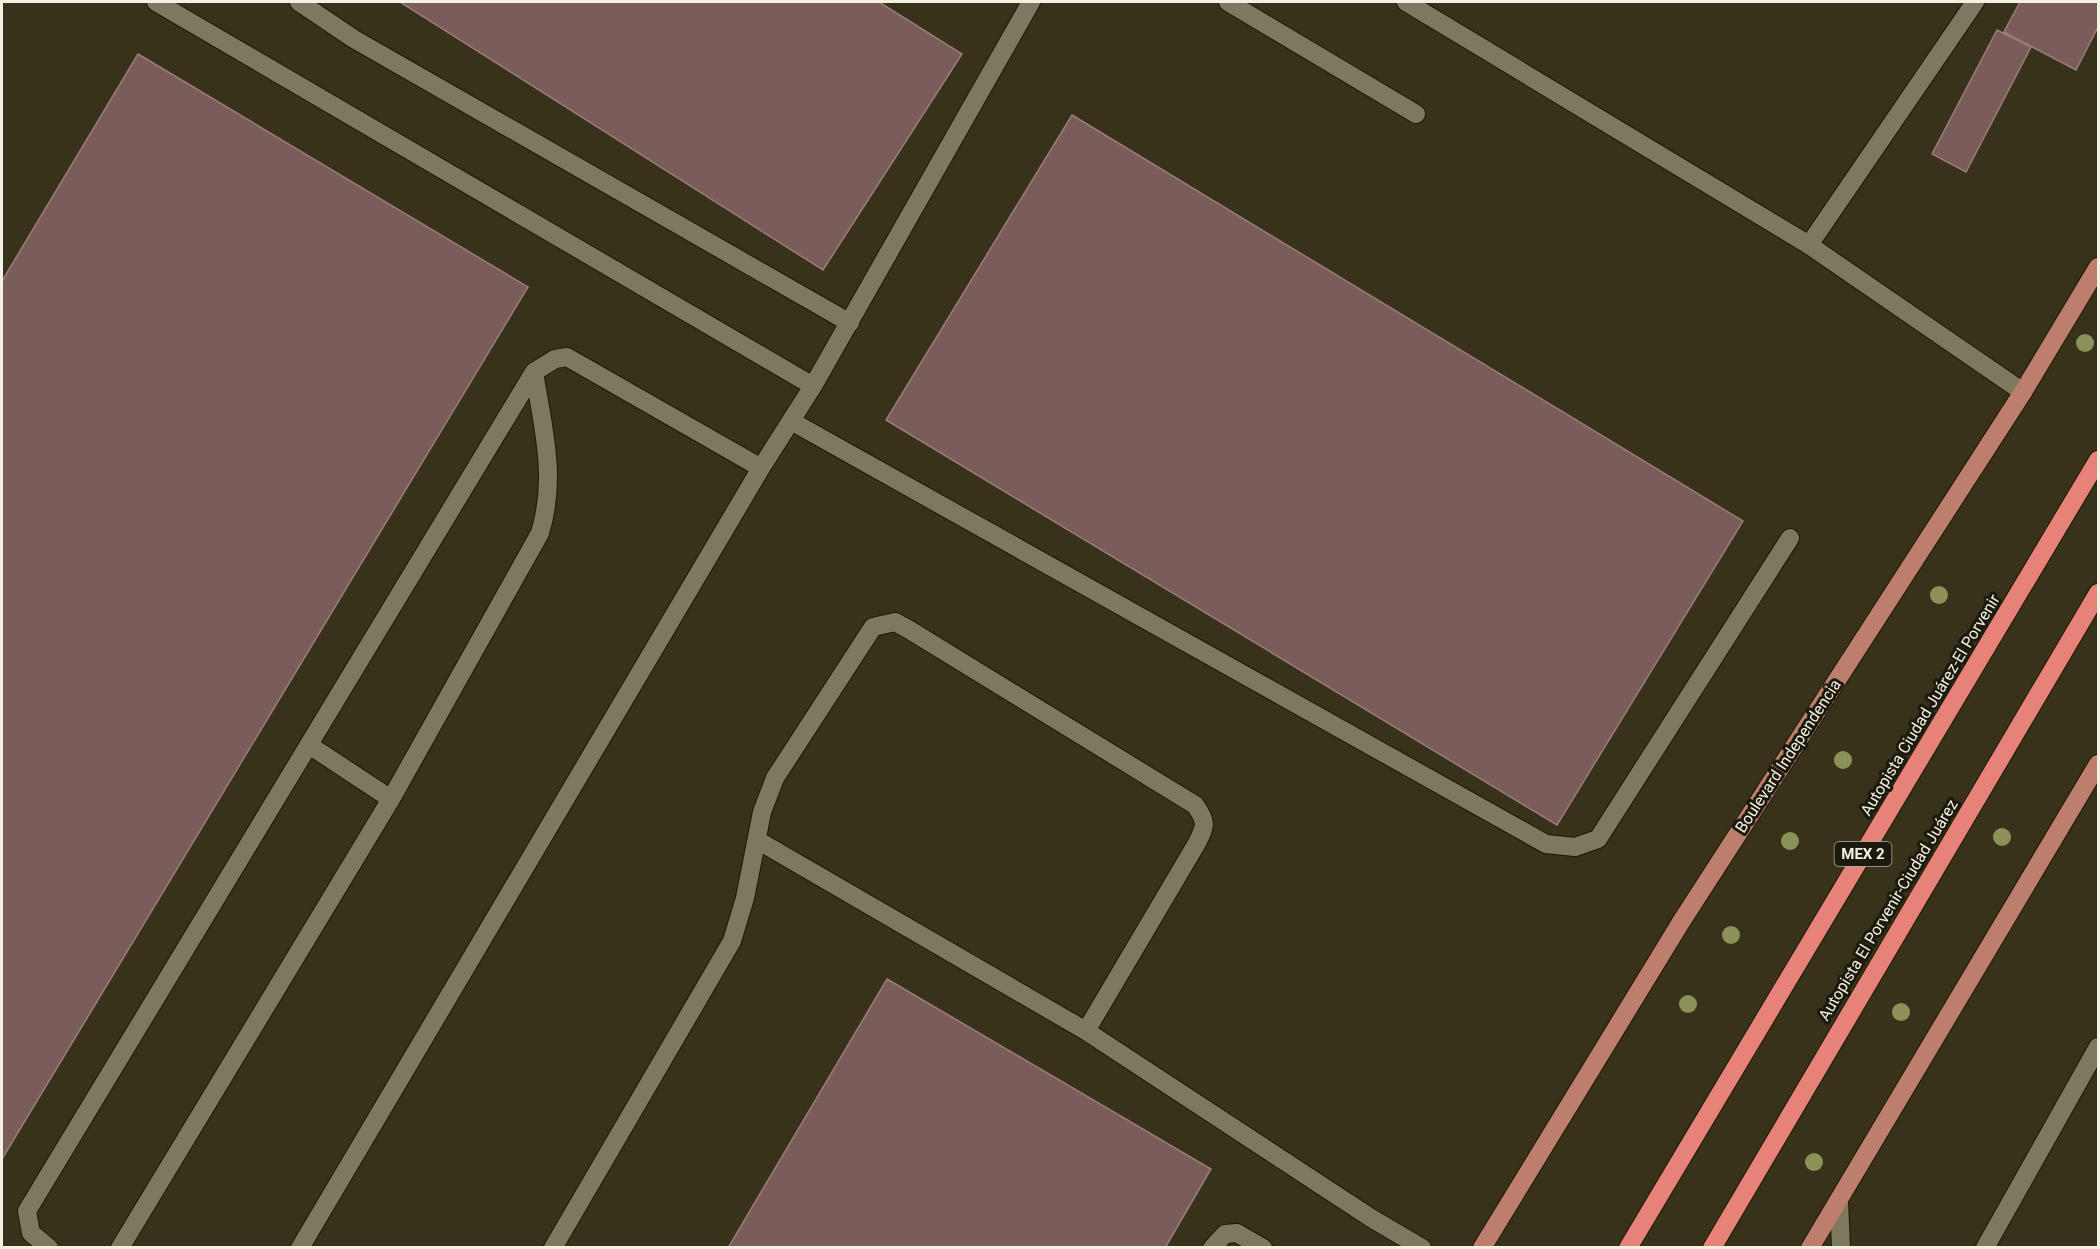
<svg xmlns="http://www.w3.org/2000/svg" width="2100" height="1249" font-family="Roboto,sans-serif">
	<rect width="100%" height="100%" fill="#373219"/>
	<path fill="#7a5c5b" stroke="#9c7c7b" stroke-width="1.5" d="M400,2H879L962,54L823,270Z
		M2020,2H2098V27L2076,70L2004,32Z
		M1997,30L2031,47L1966,172L1932,154Z
		M138,54L528,287L2,1159V281Z
		M1072,115L1743,521L1557,825L886,420Z
		M887,979L1211,1169L1165,1248H728Z"/>
	<g fill="none" stroke-linecap="round" stroke-linejoin="round">
		<g stroke="#1e1903" stroke-width="20">
			<path id="minor" d="M156,2L813,386
				M299,2L354,39L850,323
				M1228,2L1416,114
				M1406,2L1809,245L2023,392
				M1809,245L1975,2
				M791,421L1546,844L1575,847L1598,839L1790,538
				M309,745L391,799
				M757,840L1086,1031L1371,1218L1422,1248
				M1839,1200L1841,1248
				M49,1248L31,1233L27,1211L534,372L555,359L567,357L761,468
				M120,1248L391,799L540,533C557,477 543,428 534,372
				M300,1248L761,468L813,386L1031,2
				M553,1248L732,941L745,898L762,812L775,778L873,627L895,622L908,629L1195,805C1207,822 1206,825 1197,843L1086,1031
				M1212,1248L1225,1234L1237,1233L1263,1248
				M1985,1248L2098,1047"/>
		</g>
		<g stroke="#1e1903" stroke-width="20">
			<path id="major" d="M1482,1248L1681,922L2023,392L2098,267
				M1810,1248L2098,764"/>
		</g>
		<g stroke="#1e1903" stroke-width="20">
			<path id="highway" d="M1628,1248L2098,460
				M1712,1248L2098,593"/>
		</g>
		<use href="#minor" stroke="#7e795e" stroke-width="18"/>
		<use href="#major" stroke="#bd7e6e" stroke-width="18"/>
		<use href="#highway" stroke="#e78278" stroke-width="18"/>
	</g>
	<g fill="#8b9158">
		<circle cx="2085" cy="343" r="9"/>
		<circle cx="1939" cy="595" r="9"/>
		<circle cx="1843" cy="760" r="9"/>
		<circle cx="2002" cy="837" r="9"/>
		<circle cx="1790" cy="841" r="9"/>
		<circle cx="1731" cy="935" r="9"/>
		<circle cx="1688" cy="1004" r="9"/>
		<circle cx="1901" cy="1012" r="9"/>
		<circle cx="1814" cy="1162" r="9"/>
	</g>
	<g text-anchor="middle" dominant-baseline="central" stroke-width="6" stroke-linejoin="round" paint-order="stroke">
		<rect fill="#1c1a0f" stroke="#b3b0a3" stroke-width="1.5" x="1834.5" y="842" width="57" height="24" rx="4.5"/>
		<g font-size="15" font-weight="bold" fill="#f4f1e2">
			<text x="1863" y="854">MEX 2</text>
		</g>
		<g font-size="16" fill="#f4f1e2" stroke="#1c1a0f">
			<text transform="translate(1930 705) rotate(-59)">Autopista Ciudad Juárez-El Porvenir</text>
			<text transform="translate(1788 756) rotate(-57)">Boulevard Independencia</text>
			<text transform="translate(1888 910) rotate(-59)">Autopista El Porvenir-Ciudad Juárez</text>
		</g>
	</g>
	<rect width="2100" height="1249" fill="none" stroke="#f4f1e2" stroke-width="6"/>
</svg>
